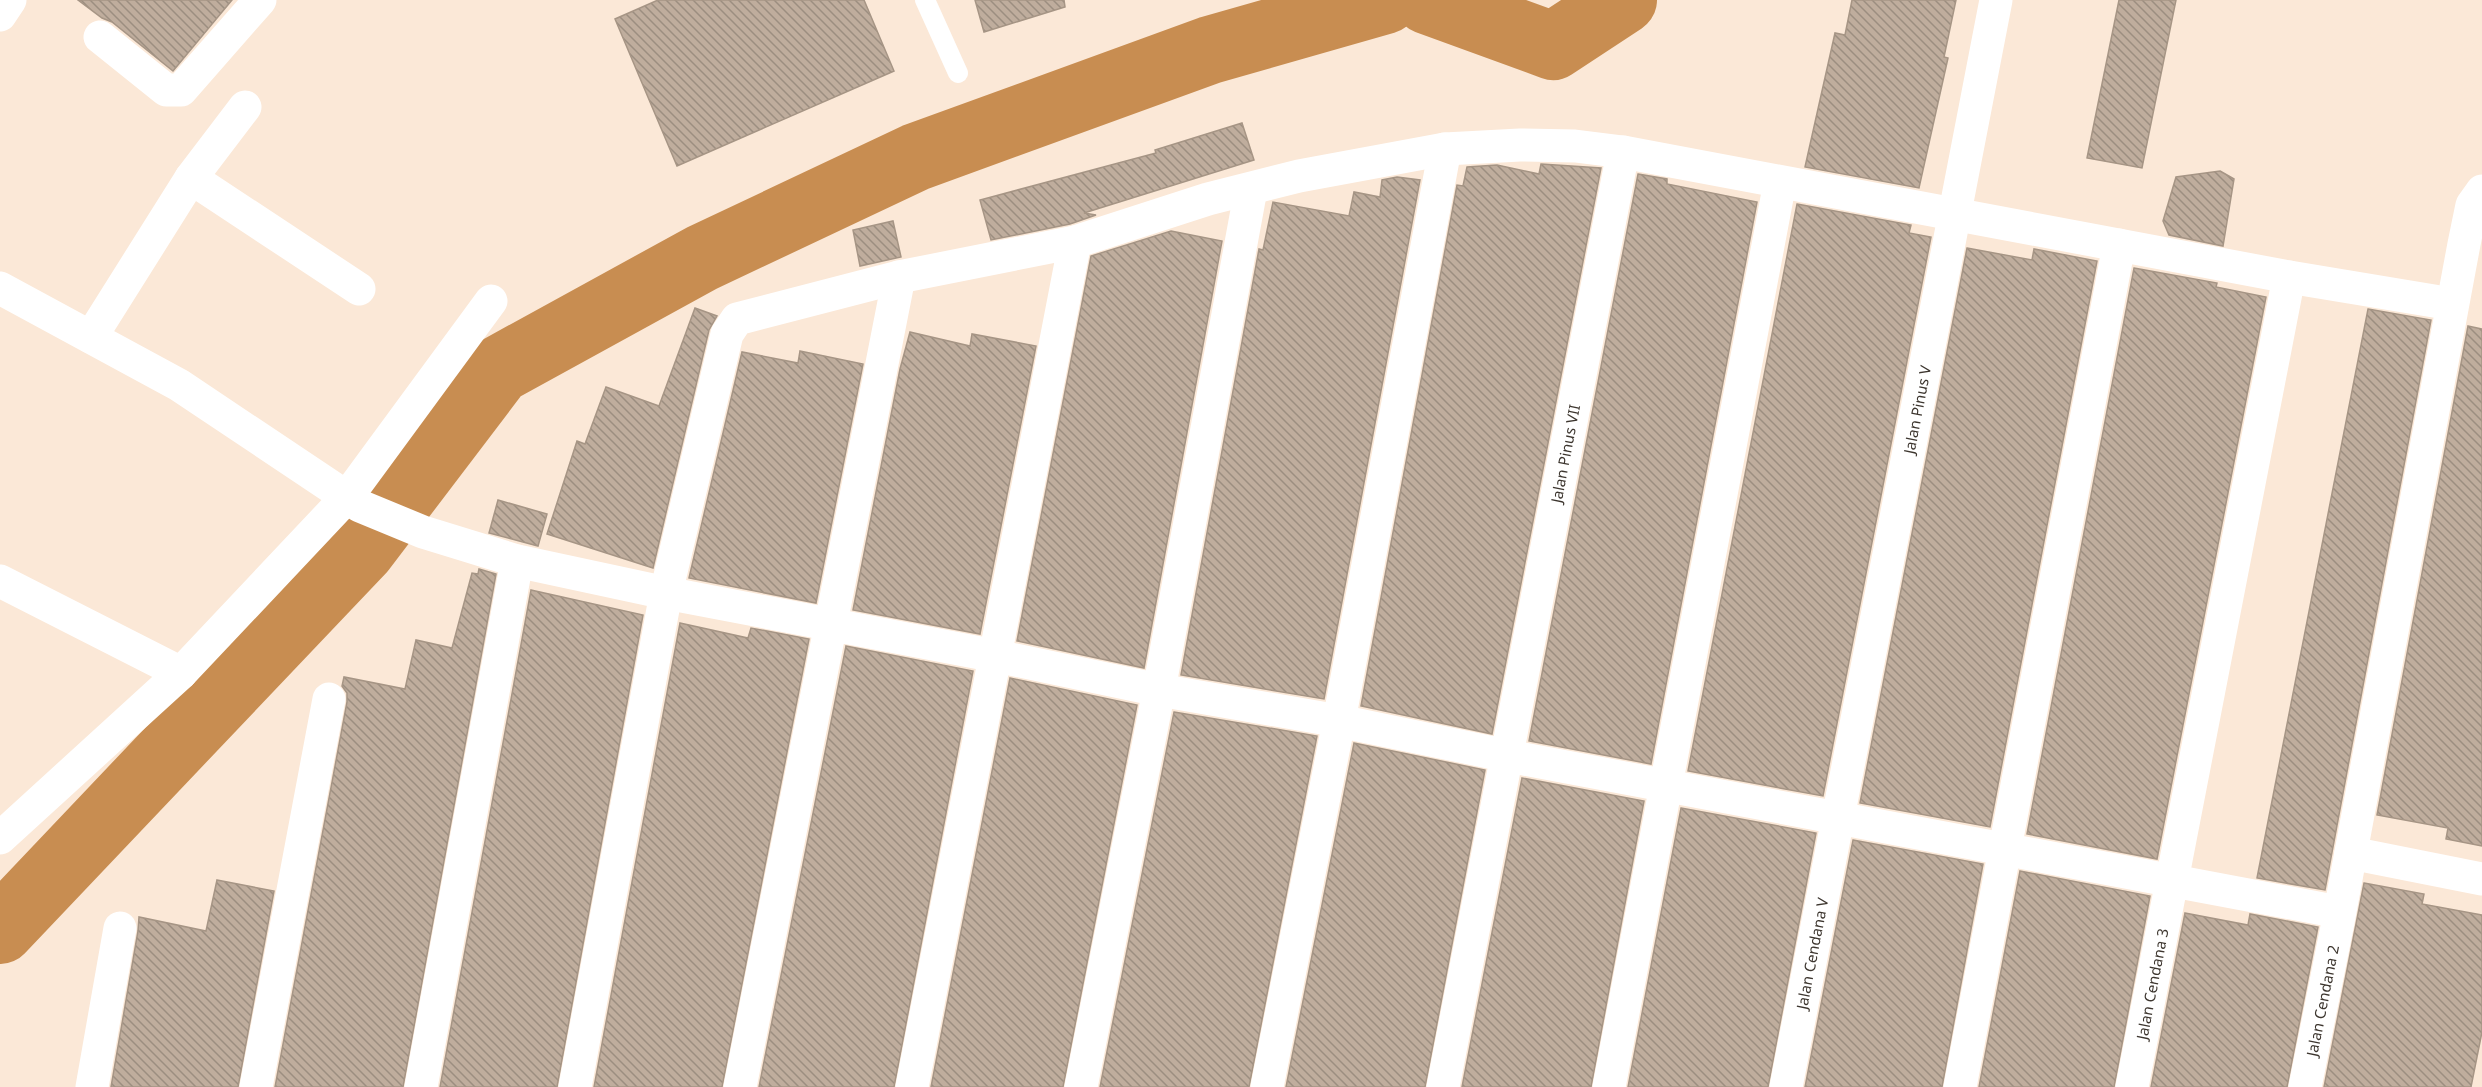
<svg xmlns="http://www.w3.org/2000/svg" width="2482" height="1087" font-family="'Noto Sans',sans-serif">
	<defs>
		<pattern id="building-back-hatch" width="6" height="6" patternUnits="userSpaceOnUse" patternTransform="scale(1.5)"><rect width="6" height="6" fill="#bfad9d"/><path d="M-1 5l2 2M0 0l6 6M5-1l2 2" fill="none" stroke="#9c8e80"/></pattern>
	</defs>
	<rect width="100%" height="100%" fill="#fbe8d7"/>
	<g fill="none" stroke-linecap="round" stroke-linejoin="round">
		<path stroke="#c88d51" stroke-width="68" d="M1427,0L1553,46L1623,0
			M0,930L362,549L498,370L702,258L916,157L1210,50L1385,0"/>
	</g>
	<path fill="url(#building-back-hatch)" stroke="#a69585" stroke-width="1.5" d="M78,0H232L173,71L112,22L102,18Z
		M658,0H864L894,71L677,166L615,19Z
		M975,0H1064L1065,7L984,32Z
		M1852,0H1956L1944,57L1948,58L1919,188L1805,167L1835,33L1845,35Z
		M2119,0H2176L2142,168L2087,158Z
		M1242,123L1254,160L1084,213L1096,215L1070,224L991,240L980,200L1156,153L1155,150Z
		M1541,164L1601,168L1492,734L1361,706L1457,185L1463,186L1467,167L1497,165L1539,174Z
		M2220,171L2234,179L2223,246L2169,235L2163,221L2176,177Z
		M1638,174L1667,179V184L1757,202L1651,764L1529,741Z
		M1397,177L1420,180L1324,699L1181,675L1259,249L1263,250L1273,202L1349,216L1354,192L1380,197L1382,180Z
		M1797,204L1911,225L1909,233L1931,237L1823,796L1688,771Z
		M893,221L901,257L860,266L853,230Z
		M1171,231L1222,241L1144,668L1017,641L1091,256Z
		M1967,248L2032,260L2034,249L2097,261L1990,827L1860,803Z
		M2134,268L2217,283L2216,287L2266,297L2157,859L2027,834Z
		M695,308L717,316L709,330L653,568L547,534L577,441L585,444L606,387L659,406Z
		M2368,309L2431,320L2325,890L2257,878Z
		M2468,326L2482,329V846L2446,839L2448,828L2377,815Z
		M910,332L970,346L972,334L1036,346L980,634L853,610L900,369Z
		M800,351L863,364L816,603L689,578L742,352L798,363Z
		M498,500L547,514L538,546L489,533Z
		M479,569L496,574L403,1087H275L347,702V693L342,686L344,677L405,689L416,640L452,648L472,573L478,574Z
		M531,590L643,615L557,1087H440Z
		M680,623L748,638L751,628L809,639L722,1087H594Z
		M846,646L973,671L894,1087H759Z
		M1010,678L1137,705L1063,1087H931Z
		M1174,712L1317,736L1249,1087H1100Z
		M1354,743L1485,770L1425,1087H1286Z
		M1522,778L1644,801L1591,1087H1462Z
		M1681,808L1816,833L1768,1087H1628Z
		M1853,840L1983,864L1942,1087H1805Z
		M2020,871L2150,896L2114,1087H1979Z
		M217,880L274,891L238,1087H111L138,931L139,917L206,931Z
		M2364,883L2424,894L2422,904L2482,915V1032L2471,1087H2324Z
		M2185,913L2248,925L2250,914L2318,927L2287,1087H2151Z"/>
	<g fill="none" stroke-linecap="round" stroke-linejoin="round">
		<path stroke="#fff" stroke-width="20" d="M925,0L958,73"/>
		<g stroke="#fff" stroke-width="33">
			<path d="M0,15L10,0"/>
			<path d="M100,37L166,90H181L260,0"/>
			<path d="M191,178L359,289"/>
			<path d="M0,288L179,385L360,506L423,532L517,561L666,593L996,656L1159,690L1339,721L1508,756L2339,912"/>
			<path d="M91,337L191,178L245,107"/>
			<path d="M0,581L181,673"/>
			<path d="M0,838L181,673L347,497L491,301"/>
			<path d="M2351,853L2482,879"/>
			<path d="M92,1087L120,928"/>
			<path d="M256,1087L329,699"/>
			<path d="M421,1087L517,561"/>
			<path d="M575,1087L666,593L727,334L737,319L899,277L1075,242L1208,199L1299,176L1445,149L1520,145L1575,146L1623,152L2289,277L2452,304"/>
			<path d="M740,1087L899,277"/>
			<path d="M912,1087L1075,242"/>
			<path d="M1081,1087L1159,690L1251,189"/>
			<path d="M1267,1087L1339,721L1445,149"/>
			<path id="s1" d="M1443,1087L1623,152"/>
			<path d="M1609,1087L1780,182"/>
			<path id="s2" d="M1786,1087L1996,0"/>
			<path d="M1960,1087L2119,245"/>
			<path id="s3" d="M2132,1087L2289,277"/>
			<path id="s4" d="M2305,1087L2338,922L2464,244L2472,205L2482,191"/>
		</g>
	</g>
	<g text-anchor="middle" dominant-baseline="central" stroke-width="5" stroke-linejoin="round" paint-order="stroke">
		<g font-size="15" fill="#3d362f" stroke="#fff">
			<text stroke="none"><textPath href="#s2" startOffset="690">Jalan Pinus V</textPath></text>
			<text stroke="none"><textPath href="#s1" startOffset="645">Jalan Pinus VII</textPath></text>
			<text stroke="none"><textPath href="#s2" startOffset="136">Jalan Cendana V</textPath></text>
			<text stroke="none"><textPath href="#s3" startOffset="105">Jalan Cendana 3</textPath></text>
			<text stroke="none"><textPath href="#s4" startOffset="88">Jalan Cendana 2</textPath></text>
		</g>
	</g>
</svg>
